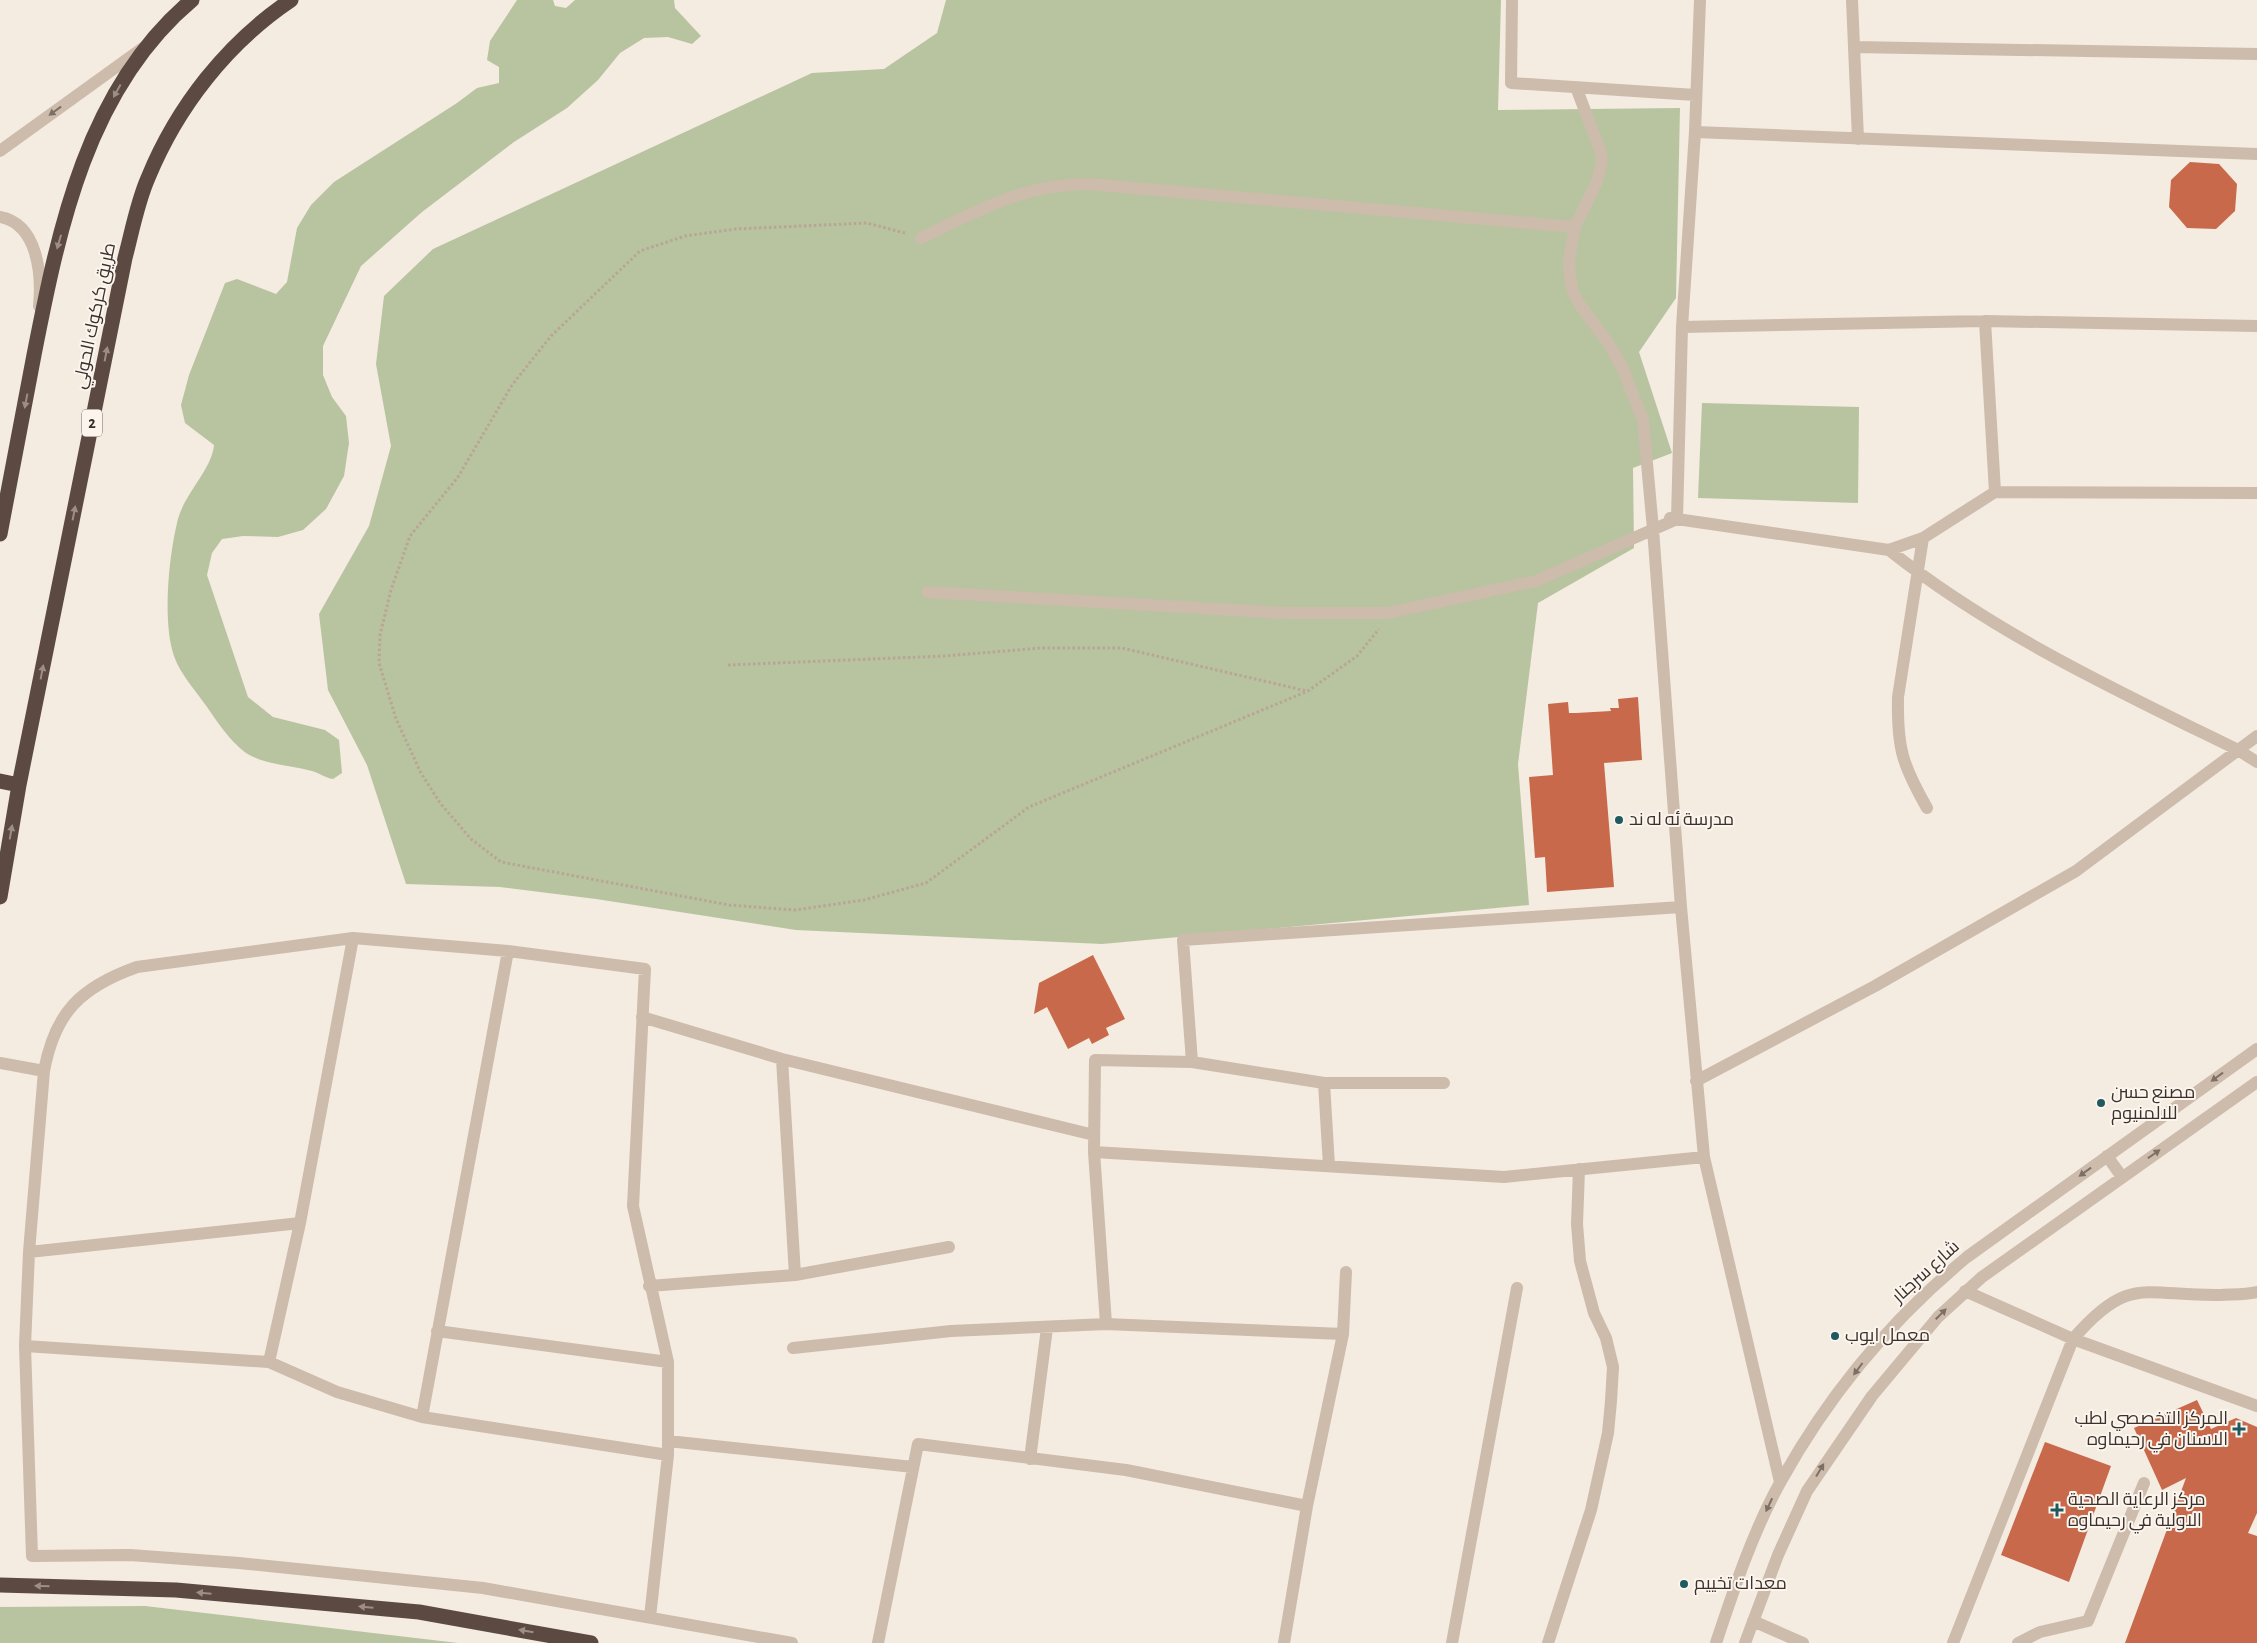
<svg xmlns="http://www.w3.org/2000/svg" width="2257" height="1643" font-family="'Alegreya Sans',Cairo,sans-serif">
	<rect width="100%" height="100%" fill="#f4ebe1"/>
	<path fill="#b8c4a0" d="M517,0H553L555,6L566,8L575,0H674L675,8L701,36L692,44L668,37L644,38L620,53L598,80L567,108L514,142L422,212L361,266L323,346V375L332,397L346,416L349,443L344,476L326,509L303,530L278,537L243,536L222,539L212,553L207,575L248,697L273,717L325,730L339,740L342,773L333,779C325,778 320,773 312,771C291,765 265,765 246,753C230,741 218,723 207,707C196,691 180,674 174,656C162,622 169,554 178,519C185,493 212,469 214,445L185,423L181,405L189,375L225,283L237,279L276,294L287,282L297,228L311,205L334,182L457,103L477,88L499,83V67L487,60L490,41Z
		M946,0H1501L1498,110L1680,108L1676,298L1639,352L1672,453L1633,468L1634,548L1538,603L1518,764L1529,905L1102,944L796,930L596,899L500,887L406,884L367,765L328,690L319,614L369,526L391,446L376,364L384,296L433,249L812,73L884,69L937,33Z
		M1702,403L1859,407L1858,503L1698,498Z
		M145,1606L458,1643H0V1607Z"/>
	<path fill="#c8694b" d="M2190,162L2219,164L2237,184L2235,211L2216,229L2187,228L2169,207L2171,180Z
		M1638,697L1642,760L1604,763L1614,887L1547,892L1545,857L1535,858L1529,777L1553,775L1548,704L1568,702L1569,713H1576L1611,711L1610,708H1619L1618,699Z
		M1093,955L1125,1019L1106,1028L1109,1035L1092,1044L1089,1038L1068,1049L1047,1007L1034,1014L1039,983Z
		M2197,1400L2211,1429L2236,1418L2257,1427V1513L2248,1533L2257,1536V1643H2125L2186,1478L2162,1490L2134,1428Z
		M2045,1442L2111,1466L2069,1582L2001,1555Z"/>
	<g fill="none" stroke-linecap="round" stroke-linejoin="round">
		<path stroke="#b9a596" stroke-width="3" stroke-dasharray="2.5 2.5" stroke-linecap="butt" d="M905,233L867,223L736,229L685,236L640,251L551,336L512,385L458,477L410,536L391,590L380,635L379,663L396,719L421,773L440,803L471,839L501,862L729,905L795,910L864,900L926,883L1029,807L1308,691L1357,656L1379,629
			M728,665L944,656L1041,648H1122L1307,691"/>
		<path stroke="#cdbbac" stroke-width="12" d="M1512,0L1511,83L1695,95
			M1852,0L1858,139
			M1854,47L2257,54
			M1576,87L1601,153L1602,162L1597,181L1575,227L1569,260L1570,277L1573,292L1580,305L1609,344L1622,367L1643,420L1653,529L1681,907L1704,1157L1780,1482
			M1695,132L2257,154
			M0,151L144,47
			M0,217C38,224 42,275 39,306
			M921,238C977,211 1024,184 1088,184L1575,227
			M1985,321L1995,492
			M1682,327L1985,321L2257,326
			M1670,518L1889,550L1923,538L1995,492L2257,493
			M1923,538L1898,697C1897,748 1902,764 1927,808
			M1889,550C1995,634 2118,691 2238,750L2257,762
			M928,592L1284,613H1388L1536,581L1677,519L1682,327L1695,132L1700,0
			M642,1017L782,1059L1094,1135
			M782,1059L795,1275
			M1192,1062L1183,940L1681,907
			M0,1063L44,1071
			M1696,1081L1875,986L2076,871L2257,736
			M1324,1083L1329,1166
			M1094,1152L1504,1177L1704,1157
			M2107,1156L2122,1177
			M29,1252L300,1223
			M649,1286L795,1275L949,1247
			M1965,1291L2073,1339L2257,1406
			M1106,1324L1094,1152L1095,1060L1192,1062L1324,1083H1444
			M437,1331L668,1362
			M25,1346L269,1362L337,1392L422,1417L668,1455
			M793,1348L951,1331L1106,1324L1343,1334
			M269,1362L300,1223L353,938
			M422,1417L508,951
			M668,1441L913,1467
			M1030,1459L1047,1328
			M650,1617L668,1455V1362L633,1206L645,969L508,951L353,938L137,967C81,987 55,1012 44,1071L29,1252L25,1346L32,1556L130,1555L239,1563L483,1588L792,1643
			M1753,1621L1803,1643
			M878,1643L918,1444L1126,1470L1307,1506
			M1284,1643L1307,1506L1343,1334L1346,1272
			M1452,1643L1517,1288
			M1548,1643L1591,1510L1608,1433L1611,1401L1613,1367L1606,1338L1594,1313L1580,1261L1577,1224L1579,1169
			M1716,1643C1734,1589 1753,1531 1781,1481C1828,1396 1892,1319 1967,1257L2257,1049
			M1745,1643L1778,1555L1807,1491L1872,1396L1938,1317L1982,1277L2257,1082
			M1953,1643L2073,1339C2129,1274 2144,1296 2219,1295C2231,1294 2244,1295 2257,1292
			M2018,1643L2040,1632L2088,1621L2144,1483"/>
		<path stroke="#5c4a42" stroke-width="15" d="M0,534C11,474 23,415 34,355C59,228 87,88 192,0
			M0,781L19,785
			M0,897L19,785L125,258C132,232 137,203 148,178C177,107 227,43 291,0
			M0,1585L176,1590L419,1612L591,1643"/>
	</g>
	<defs><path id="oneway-solid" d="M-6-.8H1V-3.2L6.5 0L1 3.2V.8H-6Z" transform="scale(1.25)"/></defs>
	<g fill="#9c8e87">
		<use href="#oneway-solid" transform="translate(117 91) rotate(119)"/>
		<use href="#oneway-solid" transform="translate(59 242) rotate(106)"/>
		<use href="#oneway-solid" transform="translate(106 354) rotate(-79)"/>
		<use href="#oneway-solid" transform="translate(26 401) rotate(101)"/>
		<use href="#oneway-solid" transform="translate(74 513) rotate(-79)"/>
		<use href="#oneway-solid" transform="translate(42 672) rotate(-79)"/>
		<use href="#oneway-solid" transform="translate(11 832) rotate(-80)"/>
		<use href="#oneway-solid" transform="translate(42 1586) rotate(-178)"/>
		<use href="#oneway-solid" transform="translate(204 1593) rotate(-175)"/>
		<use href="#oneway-solid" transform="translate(366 1607) rotate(-175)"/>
		<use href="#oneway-solid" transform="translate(526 1631) rotate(-170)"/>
	</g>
	<g fill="#7d6f65">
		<use href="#oneway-solid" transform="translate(55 111) rotate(144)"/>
		<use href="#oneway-solid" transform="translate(2217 1077) rotate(144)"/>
		<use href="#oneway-solid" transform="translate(2154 1154) rotate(-35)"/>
		<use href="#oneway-solid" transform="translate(2085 1172) rotate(144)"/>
		<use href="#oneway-solid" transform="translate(1941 1314) rotate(-45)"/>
		<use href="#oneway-solid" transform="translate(1858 1369) rotate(127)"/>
		<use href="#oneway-solid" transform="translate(1820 1470) rotate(-59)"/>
		<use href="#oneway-solid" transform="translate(1769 1505) rotate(115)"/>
	</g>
	<g fill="#1f5a5e" stroke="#fbf5ee" stroke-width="2">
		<circle cx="1619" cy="820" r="5"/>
		<circle cx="2101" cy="1103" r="5"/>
		<circle cx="1835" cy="1336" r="5"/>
		<path d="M2236.5 1421.5h5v5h5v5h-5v5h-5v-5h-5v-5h5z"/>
		<path d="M2054.5 1502.5h5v5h5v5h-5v5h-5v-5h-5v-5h5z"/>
		<circle cx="1684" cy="1584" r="5"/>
	</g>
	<g text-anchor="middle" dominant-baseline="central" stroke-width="4" stroke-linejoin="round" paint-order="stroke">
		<rect fill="#fbf5ee" stroke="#756b66" stroke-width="1" x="82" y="409.5" width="20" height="27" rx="4"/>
		<g font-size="16" font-weight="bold" fill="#3b302b">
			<text x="92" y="423">2</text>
		</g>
		<g font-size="18" fill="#3b302b" stroke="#fbf5ee">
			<text transform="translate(95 316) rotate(-78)">طريق كركوك الحولي</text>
			<text transform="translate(1926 1272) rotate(-42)">شارع سرجنار</text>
		</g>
		<g font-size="18" fill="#3b302b" stroke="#fbf5ee" text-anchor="start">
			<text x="1629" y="820">مدرسة ئه له ند</text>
			<text x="2111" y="1093">مصنع حسن<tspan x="2111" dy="21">للالمنيوم</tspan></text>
			<text x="1845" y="1336">معمل ايوب</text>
			<text x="2228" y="1419" text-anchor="end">المركز التخصصي لطب<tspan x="2228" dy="21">الاسنان في رحيماوه</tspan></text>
			<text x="2068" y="1500">مركز الرعاية الصحیة<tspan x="2068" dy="21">الاولية في رحيماوه</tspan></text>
			<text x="1694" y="1584">معدات تخييم</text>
		</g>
	</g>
</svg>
